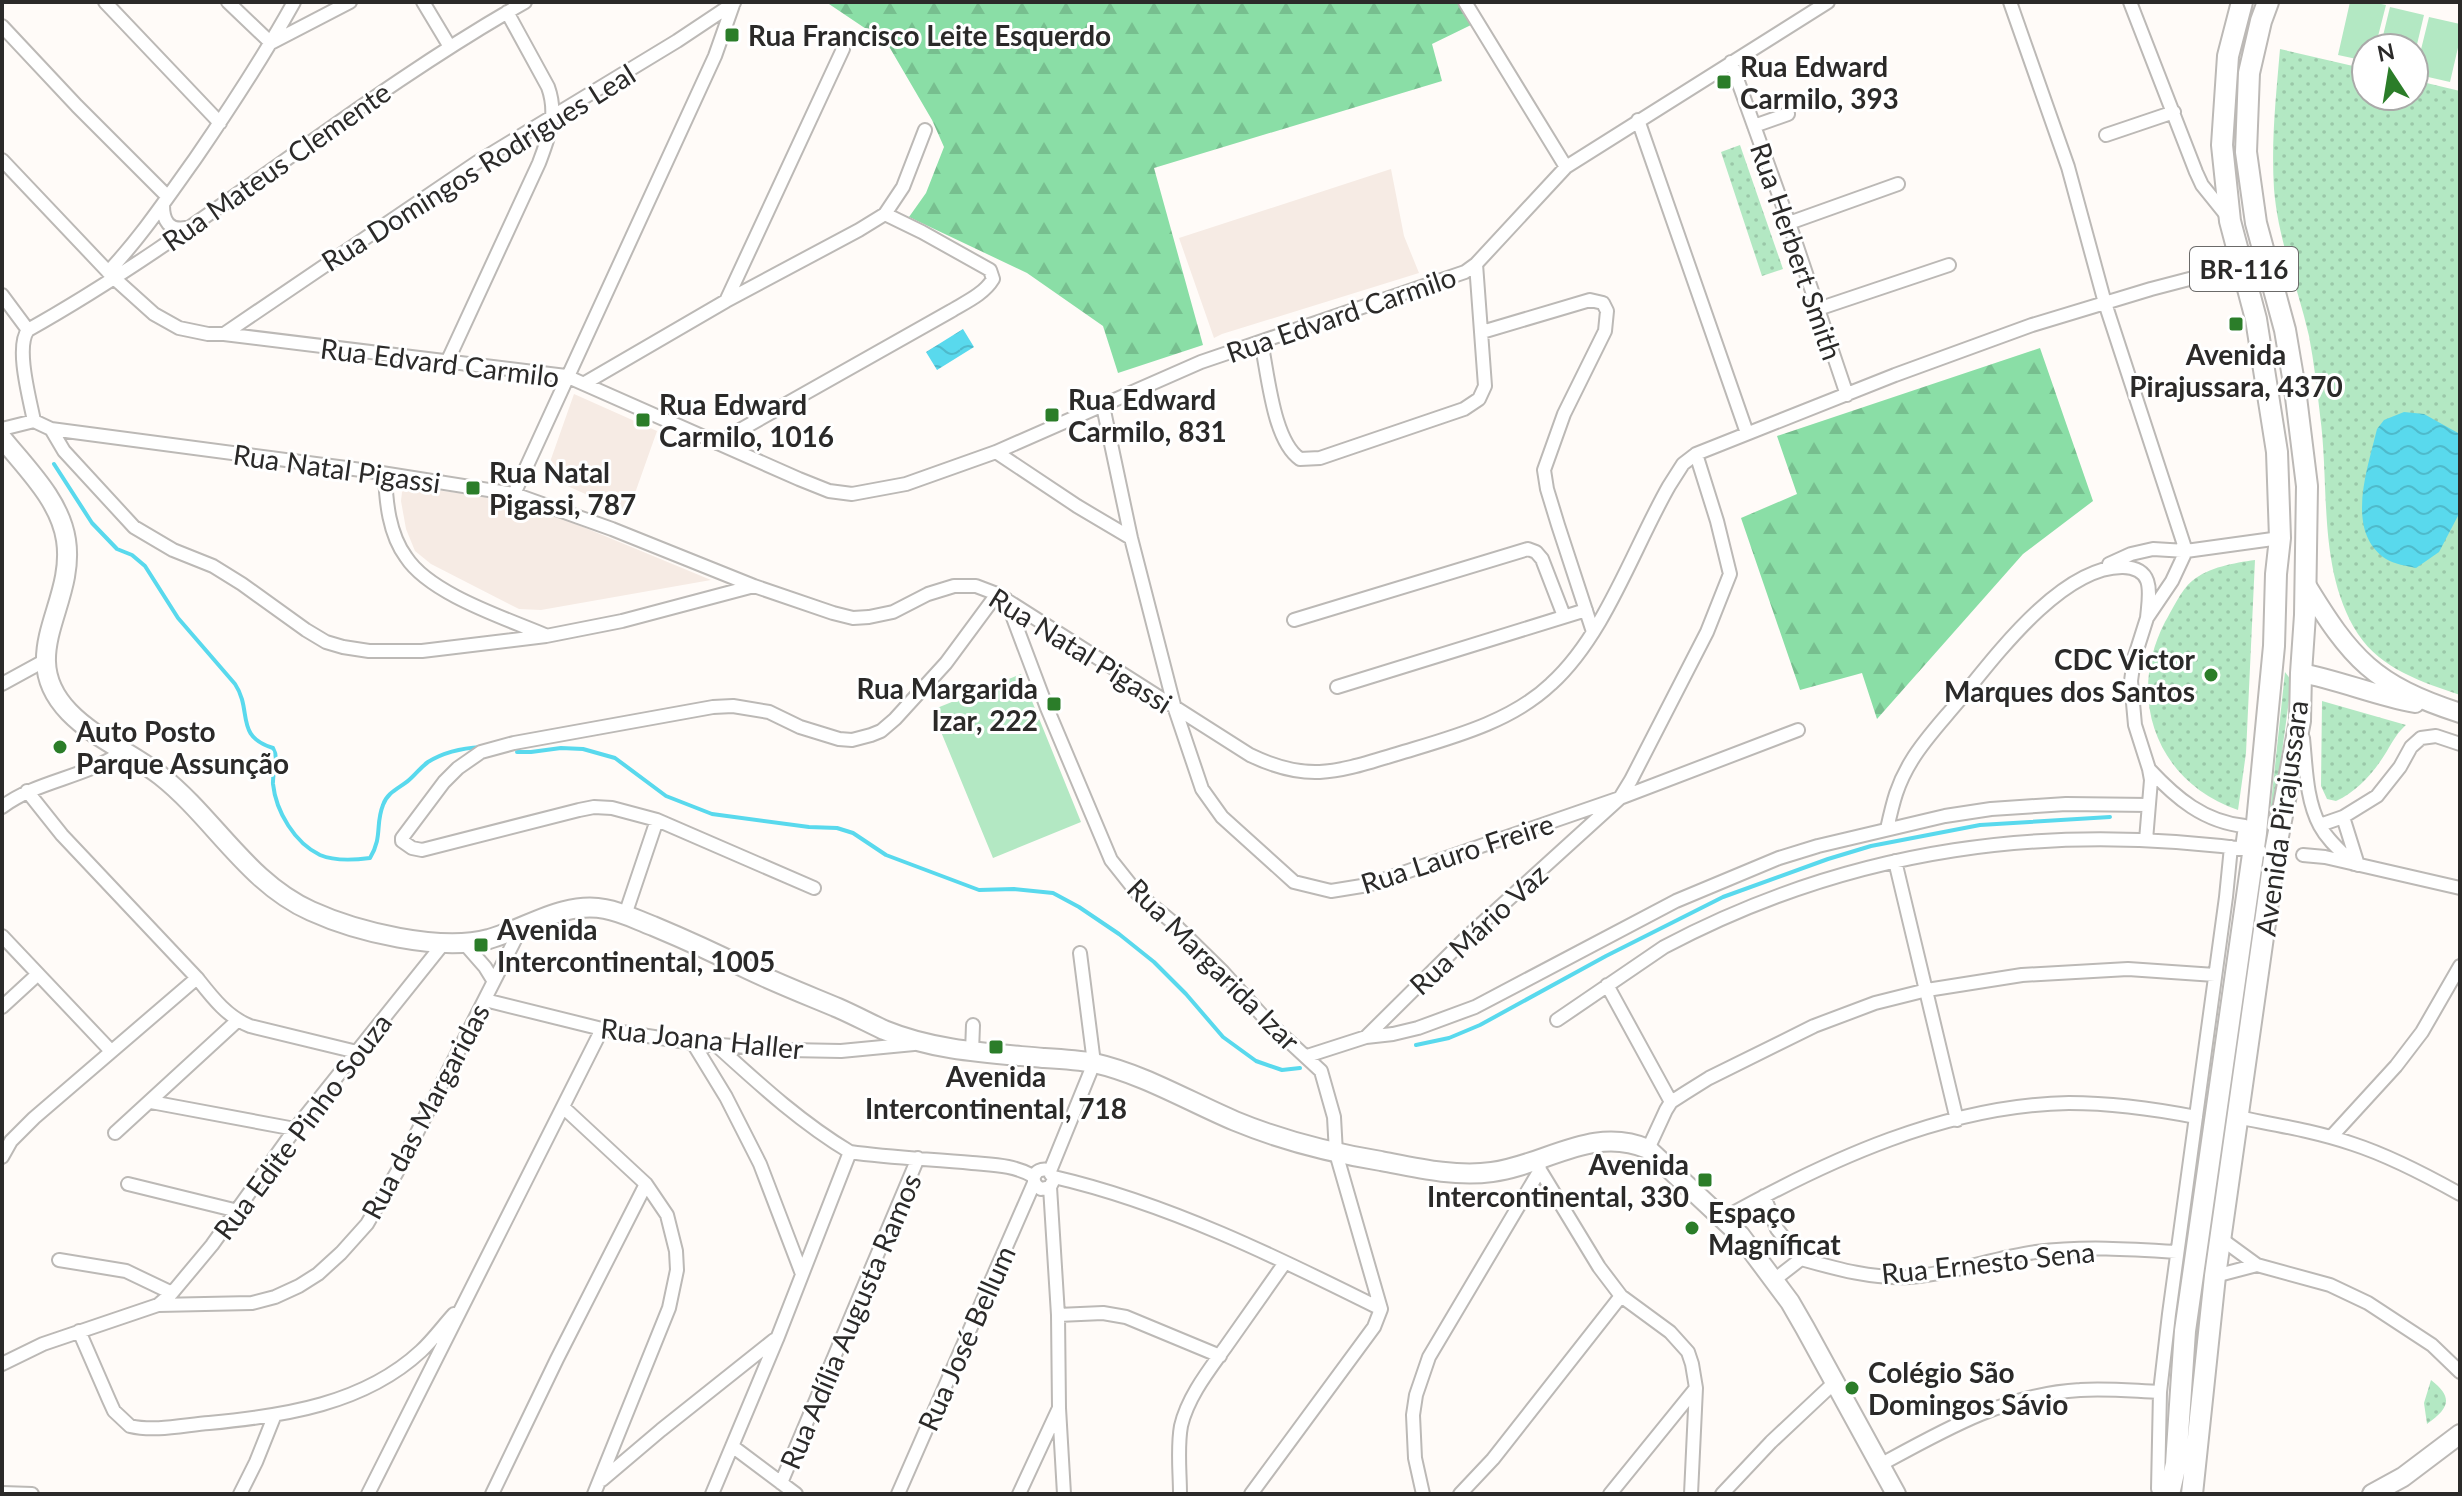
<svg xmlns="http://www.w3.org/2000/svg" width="2462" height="1496" font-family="Lato,sans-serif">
	<defs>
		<pattern id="forest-firs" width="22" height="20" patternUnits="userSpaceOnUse" patternTransform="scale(2)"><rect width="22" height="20" fill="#8adea6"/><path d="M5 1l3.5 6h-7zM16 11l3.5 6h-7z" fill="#77bf8f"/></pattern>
		<pattern id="park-dots" width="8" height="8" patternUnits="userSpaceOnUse" patternTransform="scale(2)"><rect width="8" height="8" fill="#b3e8c3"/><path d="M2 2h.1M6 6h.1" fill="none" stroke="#9ac7a8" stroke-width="1.8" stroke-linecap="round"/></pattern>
		<pattern id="water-waves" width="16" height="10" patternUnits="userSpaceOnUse" patternTransform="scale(2)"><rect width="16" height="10" fill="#59d9ed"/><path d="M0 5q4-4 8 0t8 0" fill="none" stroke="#4ebacb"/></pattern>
	</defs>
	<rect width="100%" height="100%" fill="#fffbf8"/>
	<path fill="#f6ebe4" d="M1391,169L1404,236L1419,273L1222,334L1214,338L1179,238Z
		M574,394L657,431L628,513L545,476Z
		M408,487L503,498L530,505L711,580L541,610L519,609L431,564L415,551L406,529L401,501L402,492Z"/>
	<path fill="#b3e8c3" d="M2350,2H2371L2386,5L2375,48H2366V61L2338,55Z
		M2390,7L2424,15L2414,57V48H2380Z
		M2429,17L2460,24V39L2450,82L2415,74Z
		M1021,674L1081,822L993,858L932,710Z"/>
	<path fill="url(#forest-firs)" d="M826,2H1457L1471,25L1432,44L1442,81L1154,168L1203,345L1118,373L1103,326L1027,273L909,217L926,193L944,147L932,120L887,43Z
		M2040,348L2093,501L2023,554L1877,719L1862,673L1800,690L1741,518L1797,494L1777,436Z"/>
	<path fill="url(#park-dots)" d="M2280,49L2366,69V96H2414V80L2460,91V695C2422,682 2381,669 2358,634C2317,570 2330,487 2320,415C2317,389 2314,362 2309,336C2298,287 2278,240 2274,189C2271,142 2276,96 2280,49Z
		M1740,145L1783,269L1762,276L1721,152Z
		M2255,560L2246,753L2238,810C2156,782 2126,697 2165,622C2172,610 2181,590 2192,581C2209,567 2234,563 2255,560Z
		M2285,672L2291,680L2290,693L2275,803L2270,813Z
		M2322,701L2406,725C2397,733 2393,741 2387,751C2375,771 2358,791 2336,801L2327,799L2321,786Z
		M2431,1380C2454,1398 2449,1408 2427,1424L2424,1403Z"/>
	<path fill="url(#water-waves)" d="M963,329L974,347L937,370L926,352Z
		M2404,412L2424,414L2458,433L2460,438V512L2439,552L2416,568C2407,566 2394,564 2386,559C2344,531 2368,468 2377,429L2384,420Z"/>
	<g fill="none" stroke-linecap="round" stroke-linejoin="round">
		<path stroke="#59d9ed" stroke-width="4" d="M54,464L92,523L117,549L132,555L145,566L178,618L235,684C253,711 234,736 273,748C280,760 272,771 273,784C276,812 295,843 320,855C334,861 355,860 370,858C383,836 375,825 383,805C387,792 400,788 409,780C416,774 421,767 428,762C444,752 463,748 481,747
			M517,752H531L561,748L583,749L615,758L666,796L712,814L809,827L837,828L853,833L886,855L979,890L1014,889L1053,893L1079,907L1119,934L1154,962L1186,994L1223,1037L1256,1061L1282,1070L1300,1068
			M1416,1045L1449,1038L1480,1025L1606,956L1723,897L1828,859L1871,846L1980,825L2110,817"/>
		<g stroke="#bcb9b6" stroke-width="16">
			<path id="street" d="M105,2L220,123
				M228,2L271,43L350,2
				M423,2L450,47
				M1465,2L1566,167
				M2010,2L2068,167L2105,303L2186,551
				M2130,2L2196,172L2202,185L2227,216
				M2,26L77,106L168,197
				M1731,62L1789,223L1847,395
				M1638,120L1747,433
				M1754,126L1788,114
				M2106,135L2174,112
				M2,160L114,278L154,314L179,328L208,334H224L566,376L799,479L829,491L852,494L906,484L996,452L1201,362L1465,272L1476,264L1566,167L1828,2
				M163,205C163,221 169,231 186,228
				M1789,223L1898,184
				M108,272C141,237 167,198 195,159C230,108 264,56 294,2
				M2,295L28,330
				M726,301L843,49
				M1818,309L1949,265
				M28,330C201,233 352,100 525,2
				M28,330C15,347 30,400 34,421
				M1482,332L1590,300L1603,303L1607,311L1605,331L1564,414L1544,470L1547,489L1558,525L1593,632
				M224,334L476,163L677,41L734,3
				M1261,342C1268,373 1273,441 1300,459L1320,458L1464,409L1479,399L1485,386L1476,264
				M448,360L539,163C549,136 558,115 548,87L507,12
				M585,383L726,301L859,230L885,214L903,187L925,130
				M1103,406L1131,538L1175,709L1202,789L1222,817L1294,882L1331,891L1368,885L1620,798L1798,730
				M2,429L34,421L51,429L369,471L514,494L612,529L754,586L833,613L853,618L869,617L893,612L928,594L954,586H976L997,594L1250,755C1308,783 1337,772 1397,754C1449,738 1510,723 1551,684C1605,635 1633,549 1669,486L1683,464L1696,454L1895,375L2032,325L2151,289L2243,265
				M51,429L64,451L134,527L173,550L213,566L242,584L306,630L326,642L343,647L369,651H422L546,636L622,621L754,586
				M717,443L951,311C966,302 984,294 993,279L990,270L922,232L885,214
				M996,452L1077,506L1131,538
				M385,474C386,502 389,534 406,557C430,594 505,618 545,635
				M514,494L715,56L734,2
				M2109,564L2131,554L2153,549L2186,551L2280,538
				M1006,599L1047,708L1111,860L1138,894L1171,921L1223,972L1269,1023L1321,1071L1334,1117L1336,1153L1381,1309
				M1294,620L1528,549L1536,552L1542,559L1564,616
				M2,684L44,661
				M1337,687L1586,610
				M2303,738C2306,767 2306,800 2320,826C2328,841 2342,852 2354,864
				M2149,769C2176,798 2204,822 2245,826L2242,848
				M27,791L62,835L197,978C212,997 227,1017 250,1026L357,1052
				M2,807C38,780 86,778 123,751
				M2343,817L2358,865
				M2320,825L2343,817L2377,796L2400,767L2411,747L2421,738L2436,736L2460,744
				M1887,829C1893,802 1897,784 1912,760C1924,740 1942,721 1957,703C1993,659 2061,566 2123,567C2156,568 2149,595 2147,618
				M2146,840L2151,780L2149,769L2135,725L2131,681L2134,659L2147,618L2172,581L2186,551
				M2303,855L2325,857L2460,888
				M1895,861L1957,1120
				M814,888L657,820L612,808L594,807L579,810L422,850L412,848L402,841V838L444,782L458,768L481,752L514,743L713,707L733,706L769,712L800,727L839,739L852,740L871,735L881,731L895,719L946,663L997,594
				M625,915L657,820
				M2,936L111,1051
				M464,943L485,967L493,980
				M1607,985L1671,1102
				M485,1000L602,1029L693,1043L788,1050L841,1051L914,1044
				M2,1007L38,974
				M1557,1020L1664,947C1853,847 2050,821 2260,851
				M1366,1037L1468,936L1620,798L1631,780L1707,632L1730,574L1717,521L1696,454
				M693,1043L726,1097L760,1164L802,1274
				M972,1052L973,1025
				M1307,1056L1366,1037L1393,1034L1418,1028L1475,1007L1676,901L1779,858L1818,846L1945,816L1991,809L2066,804L2149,805
				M151,1102L295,1129
				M563,1107L646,1184L667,1215L676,1251L677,1270L669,1308L594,1494
				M2237,1117C2276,1125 2315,1131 2353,1144C2390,1156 2426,1175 2460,1194
				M115,1133L237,1021
				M2331,1137L2396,1066L2422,1032L2460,966
				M1648,1149L1666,1110L1671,1102L1685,1093L1709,1078L1814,1026L1875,1003L1927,990L2022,975L2128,969L2215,975
				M850,1152C891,1158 931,1159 972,1163C993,1165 1014,1165 1033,1176
				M2,1157L11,1141L34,1118L197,978
				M1540,1170L1599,1267L1621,1296L1670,1332L1688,1352L1692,1364L1696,1388L1691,1494
				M1050,1171L1094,1063L1080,953
				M1054,1177C1167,1203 1277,1257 1381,1309
				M128,1184L238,1211
				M1050,1187L1041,1189C1028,1182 1034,1167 1048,1170L1054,1179L1050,1187L1058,1315L1059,1408L1064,1494
				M1764,1196L1777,1229L1801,1259
				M1724,1218C1828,1160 1947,1105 2069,1103C2112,1103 2155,1109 2196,1117
				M2220,1238L2257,1265L2330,1285L2368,1303L2432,1345L2460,1372
				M59,1260L126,1271L172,1293
				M2215,1276L2257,1265
				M1774,1280L1801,1259C1837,1269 1872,1279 1909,1277C1952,1274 1993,1258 2036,1252C2082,1246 2130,1249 2177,1252
				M158,1305L172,1293L212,1245L295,1129L443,944
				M1058,1315L1103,1313L1126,1317L1220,1356
				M79,1331L109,1400L114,1411L130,1426C155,1432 184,1425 209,1423C284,1416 364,1404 421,1351C433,1340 443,1326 454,1314
				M2,1364L43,1344L158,1305L252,1303L275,1297L299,1286L318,1274L341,1253L367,1224L397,1172L522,926
				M732,1446L796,1494
				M1880,1465C1944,1430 2006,1394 2080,1390C2106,1388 2134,1391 2160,1392
				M602,1480L661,1430L774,1340
				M781,1483L918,1158
				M2158,1489L2160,1392L2169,1314L2226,897L2231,847
				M2,1493L32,1494
				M240,1494L256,1462L274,1417
				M368,1494L602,1029
				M492,1494L557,1359L646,1184
				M712,1494L777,1339L850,1152C800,1122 758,1083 715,1044
				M898,1494L1034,1183
				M1019,1494L1058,1410
				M1180,1494C1180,1472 1177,1448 1181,1426C1188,1396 1210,1369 1227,1345C1246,1318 1265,1291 1284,1264
				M1251,1494L1374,1327L1381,1309
				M1423,1494L1415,1458L1413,1415L1416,1395L1429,1357L1540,1170L1539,1164
				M1460,1494L1493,1459L1621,1296
				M1610,1494L1696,1388
				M1722,1494L1771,1442L1835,1382"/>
		</g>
		<g stroke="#bcb9b6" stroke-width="22">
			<path id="secondary" d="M2,438C26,468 60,500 66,540C76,605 14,655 69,712C95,739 132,753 161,776C214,818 248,883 311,911C357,932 440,952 489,939C527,928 564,901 605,909C622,912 637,920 653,926C684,939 715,953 745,968C776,983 807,995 838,1008C854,1015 869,1023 884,1030C935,1051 989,1053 1043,1058C1060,1059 1078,1060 1094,1063C1143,1074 1188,1101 1235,1121C1281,1140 1332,1153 1381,1161C1417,1168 1455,1177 1492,1172C1546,1165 1592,1125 1648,1149L1740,1235L1790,1302L1805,1328L1896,1494
				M2305,583C2351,659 2374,685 2460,713
				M2301,673C2339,680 2376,696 2415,703
				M2372,1494L2403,1477L2460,1434"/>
		</g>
		<g stroke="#bcb9b6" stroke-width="24">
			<path id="primary" d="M2169,1494L2176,1464L2185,1331L2256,833L2274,646L2276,574L2280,538L2277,452L2256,319L2230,221L2222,145L2228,56L2242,2
				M2192,1494L2215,1276L2275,852L2300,721L2301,673L2305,615L2307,486L2295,389L2285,330L2256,223L2246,152L2249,73L2261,21L2268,2"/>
		</g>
		<use href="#street" stroke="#fff" stroke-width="12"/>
		<use href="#secondary" stroke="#fff" stroke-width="18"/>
		<use href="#primary" stroke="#fff" stroke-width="20"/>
	</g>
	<g fill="#2b7d29" stroke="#fff" stroke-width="3">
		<rect x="724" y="27" width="16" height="16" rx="4"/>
		<rect x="1716" y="74" width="16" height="16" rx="4"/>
		<rect x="2228" y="316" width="16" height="16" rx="4"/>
		<rect x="1044" y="407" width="16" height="16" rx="4"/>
		<rect x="635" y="412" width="16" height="16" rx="4"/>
		<rect x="465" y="480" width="16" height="16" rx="4"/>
		<circle cx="2211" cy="675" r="8"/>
		<rect x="1046" y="696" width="16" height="16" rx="4"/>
		<circle cx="60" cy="747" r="8"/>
		<rect x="473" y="937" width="16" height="16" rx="4"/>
		<rect x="988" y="1039" width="16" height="16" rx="4"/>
		<rect x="1697" y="1172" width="16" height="16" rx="4"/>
		<circle cx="1692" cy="1228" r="8"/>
		<circle cx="1852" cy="1388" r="8"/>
	</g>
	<g text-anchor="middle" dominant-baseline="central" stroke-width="6" stroke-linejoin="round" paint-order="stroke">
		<rect fill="#fff" stroke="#6b6a69" stroke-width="2" x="2190" y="247" width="108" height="44" rx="6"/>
		<g font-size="26" font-weight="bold" fill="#2b2a29">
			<text x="2244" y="269">BR-116</text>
		</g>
		<g font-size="28" font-weight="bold" fill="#2b2a29" stroke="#fff" text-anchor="start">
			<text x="748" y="35">Rua Francisco Leite Esquerdo</text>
			<text x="1740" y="66">Rua Edward<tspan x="1740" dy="32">Carmilo, 393</tspan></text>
			<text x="2236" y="354" text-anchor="middle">Avenida<tspan x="2236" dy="32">Pirajussara, 4370</tspan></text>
			<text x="1068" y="399">Rua Edward<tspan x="1068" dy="32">Carmilo, 831</tspan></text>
			<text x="659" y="404">Rua Edward<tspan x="659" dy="32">Carmilo, 1016</tspan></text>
			<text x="489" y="472">Rua Natal<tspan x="489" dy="32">Pigassi, 787</tspan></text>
			<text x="2195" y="659" text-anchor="end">CDC Victor<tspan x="2195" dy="32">Marques dos Santos</tspan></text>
			<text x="1038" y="688" text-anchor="end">Rua Margarida<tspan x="1038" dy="32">Izar, 222</tspan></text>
			<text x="76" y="731">Auto Posto<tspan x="76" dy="32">Parque Assunção</tspan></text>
			<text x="497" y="929">Avenida<tspan x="497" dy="32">Intercontinental, 1005</tspan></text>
			<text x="996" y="1076" text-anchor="middle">Avenida<tspan x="996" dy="32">Intercontinental, 718</tspan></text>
			<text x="1689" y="1164" text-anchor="end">Avenida<tspan x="1689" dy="32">Intercontinental, 330</tspan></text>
			<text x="1708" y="1212">Espaço<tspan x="1708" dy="32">Magníficat</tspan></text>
			<text x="1868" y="1372">Colégio São<tspan x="1868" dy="32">Domingos Sávio</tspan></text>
		</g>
		<g font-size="28" fill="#2b2a29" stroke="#fff">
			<text transform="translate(276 166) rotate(-35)">Rua Mateus Clemente</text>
			<text transform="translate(478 167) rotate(-32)">Rua Domingos Rodrigues Leal</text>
			<text transform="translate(1797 251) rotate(71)">Rua Herbert Smith</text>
			<text transform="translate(1341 314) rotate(-19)">Rua Edvard Carmilo</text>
			<text transform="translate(440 362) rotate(7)">Rua Edvard Carmilo</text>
			<text transform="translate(337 468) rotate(8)">Rua Natal Pigassi</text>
			<text transform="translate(1081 650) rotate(32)">Rua Natal Pigassi</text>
			<text transform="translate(2281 818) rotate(-82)">Avenida Pirajussara</text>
			<text transform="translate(1457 853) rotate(-18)">Rua Lauro Freire</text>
			<text transform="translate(1478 929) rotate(-43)">Rua Mário Vaz</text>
			<text transform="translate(1214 964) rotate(45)">Rua Margarida Izar</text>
			<text transform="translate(702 1038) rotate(6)">Rua Joana Haller</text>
			<text transform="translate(425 1111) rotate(-62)">Rua das Margaridas</text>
			<text transform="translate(302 1126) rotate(-53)">Rua Edite Pinho Souza</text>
			<text transform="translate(1988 1262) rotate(-6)">Rua Ernesto Sena</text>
			<text transform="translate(850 1321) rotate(-67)">Rua Adília Augusta Ramos</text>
			<text transform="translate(966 1338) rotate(-66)">Rua José Bellum</text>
		</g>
	</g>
	<rect width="2462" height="1496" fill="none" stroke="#2b2a29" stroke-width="8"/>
	<g transform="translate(2390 72) rotate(348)"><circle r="38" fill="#ffffff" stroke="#aaaaa9" stroke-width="2"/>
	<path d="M0-6L14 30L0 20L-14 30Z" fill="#2b7d29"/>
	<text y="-12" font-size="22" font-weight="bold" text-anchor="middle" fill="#2b2a29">N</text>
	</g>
</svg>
